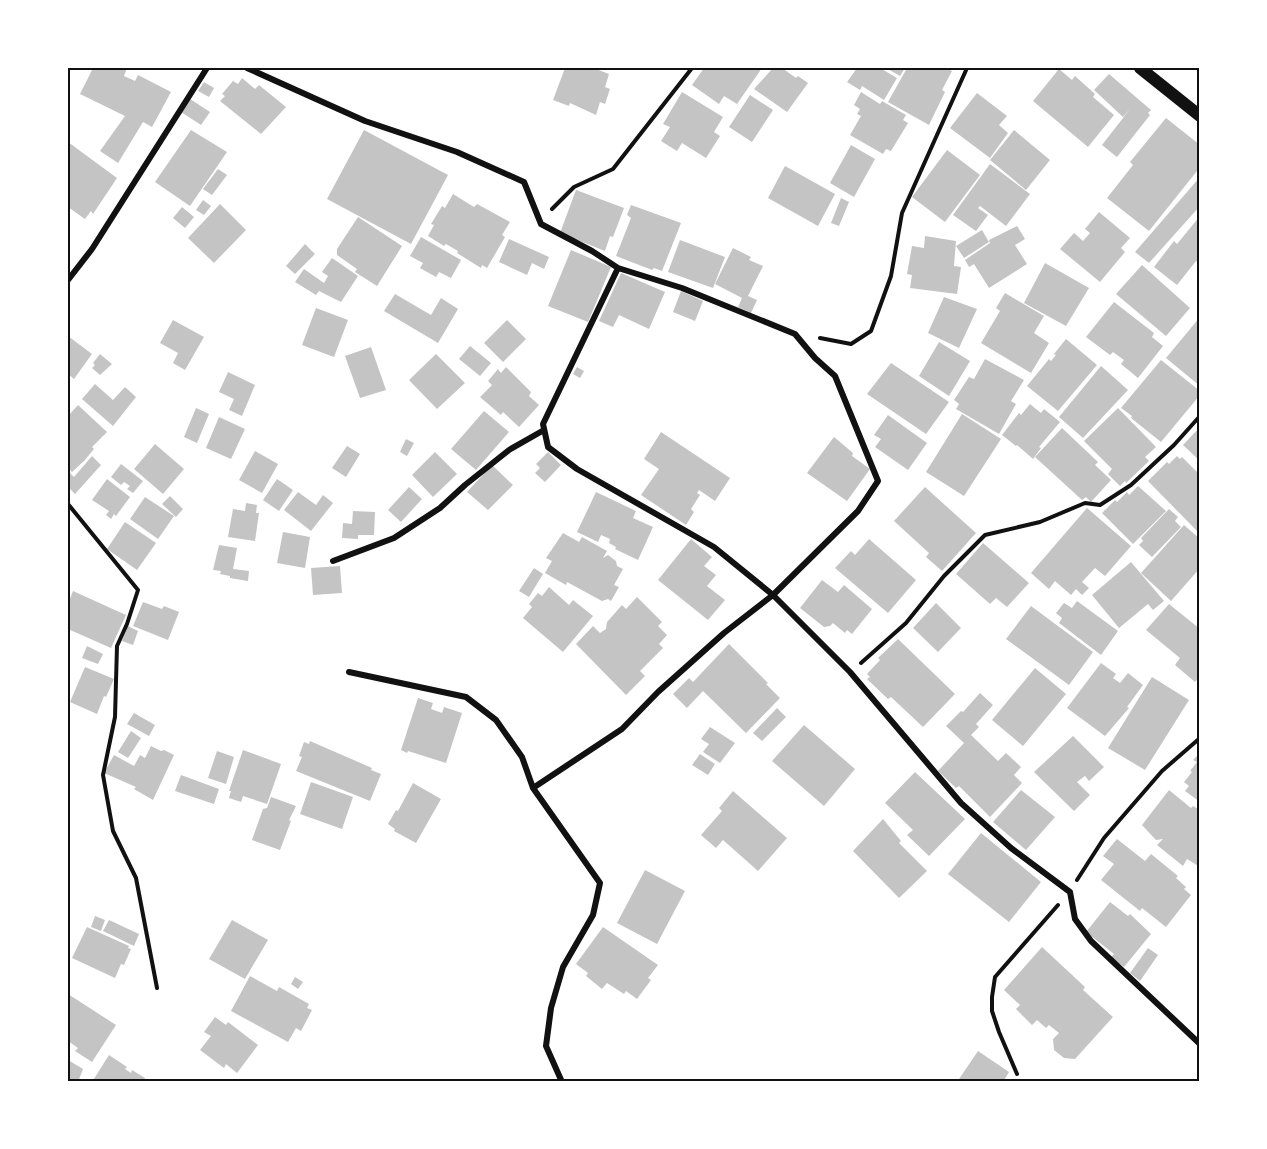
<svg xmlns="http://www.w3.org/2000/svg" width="1267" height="1149" font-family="Figtree,sans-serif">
	<rect width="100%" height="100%" fill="#fff"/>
	<path fill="#c4c4c4" d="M93,68H127L124,76L135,81L138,75L171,92L152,127L143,122L118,163L100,151L125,116L80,94Z
		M565,68H596V69L609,74L605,87L610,89L605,104L600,102L596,115L570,103L569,106L553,100Z
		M704,68H762L737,104L724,96L719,104L692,85Z
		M773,68H782L796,78L798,76L808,83L787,112L754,89Z
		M857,68H880L897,78L884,100L862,86L860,90L847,82Z
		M886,68H905L900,76Z
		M907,68H946L952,71L942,90L945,92L929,125L888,102Z
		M1059,69L1072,80L1075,76L1095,94L1093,97L1114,115L1088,147L1033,101Z
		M1109,74L1151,110L1148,113L1150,115L1117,157L1102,145L1130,109L1123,117L1094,90Z
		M242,78L255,89L259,85L286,107L261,134L220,101L225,96L222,94L233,81L238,84Z
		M204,82L214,88L209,97L198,91Z
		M682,92L723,117L714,132L720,136L706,158L682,143L677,151L661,141L670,127L663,124Z
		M861,92L880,104L882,101L906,115L903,120L908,123L891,151L886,149L883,154L850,135L861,116L857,114L860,109L854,105Z
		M977,93L1007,116L999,125L1008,133L990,158L950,128Z
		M750,95L773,110L752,142L729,127Z
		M190,99L210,112L201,125L181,112Z
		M1166,118L1200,145V173L1197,171L1149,231L1107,198L1133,165L1130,162Z
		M191,130L227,152L190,206L155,182Z
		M364,130L448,175L411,244L327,199Z
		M1014,130L1050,160L1026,190L990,160Z
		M68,142L117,178L93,214L91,211L85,219L68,207Z
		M851,145L875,159L854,197L830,183Z
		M947,150L980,175L945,222L912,197Z
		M990,164L1030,194L1006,226L980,206L978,208L988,215L976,231L953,215Z
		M785,166L835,194L818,226L768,198Z
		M218,169L227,175L212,195L203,189Z
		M1200,177V206L1149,263L1135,252Z
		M576,190L624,208L613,237L610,236L605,251L560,233Z
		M453,194L474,207L477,204L510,222L502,235L505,237L487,268L482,265L481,268L457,253L458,251L446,244L444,246L428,236L434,225L431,224L442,206L445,208Z
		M841,198L849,202L839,226L831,223Z
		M203,200L211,206L204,215L196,210Z
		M220,204L246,230L214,263L188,238Z
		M631,205L681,223L662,271L654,268L652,270L616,256L631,218L627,215Z
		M182,207L194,217L185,228L173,218Z
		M1099,212L1130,238L1121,248L1125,252L1100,282L1060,249L1074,233L1083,241L1090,233L1085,229Z
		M1200,216V264L1196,261L1177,285L1154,267L1174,241L1177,244Z
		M358,217L402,246L377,286L355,272L357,269L337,255V249Z
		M1017,226L1025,239L1015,245L1027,264L989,288L974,264L969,267L965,260L990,243L989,240Z
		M982,230L989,242L964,258L956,246Z
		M925,236L956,241L954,266L961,267L957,294L910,288L912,275L907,274L912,246L924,248Z
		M421,237L461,260L451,278L439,272L436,277L420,268L423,263L410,256Z
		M509,239L549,257L544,269L532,263L527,275L499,262Z
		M680,240L725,257L713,288L668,272Z
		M305,244L315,254L295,274L286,266Z
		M733,248L751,257L749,260L763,266L748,296L757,300L751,313L738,307L742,298L715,284Z
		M571,250L611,267L588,322L548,306Z
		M332,258L358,276L341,302L319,291L316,295L295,282L304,269L324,283L328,276L322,272Z
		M1045,263L1089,288L1066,326L1024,303Z
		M1142,265L1190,308L1166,336L1116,294Z
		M621,273L665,292L649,329L619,315L613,327L599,321Z
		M681,291L703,301L695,321L673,312Z
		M1005,293L1044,316L1034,333L1049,343L1031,373L981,343L1000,311L996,308Z
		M395,294L431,315L441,298L458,309L438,343L384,311Z
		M944,297L977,309L959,348L928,333Z
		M1114,302L1154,333L1152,337L1163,346L1138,378L1121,364L1124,360L1113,352L1110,355L1086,337Z
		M316,308L348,320L334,357L302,345Z
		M1200,317V386L1166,358Z
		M173,320L204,337L185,370L173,363L178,353L160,343Z
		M507,320L526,339L503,362L484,343Z
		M68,336L92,354L74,379L68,374Z
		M1066,339L1097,365L1058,411L1027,386L1049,359L1051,361L1056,355L1054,354Z
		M939,342L970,361L949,396L919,376Z
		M470,346L491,363L480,376L459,359Z
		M371,347L386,390L360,398L345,356Z
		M100,354L112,364L100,375L92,368L95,365L93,363Z
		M436,354L465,383L437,409L409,380Z
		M985,359L1024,380L1011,401L1016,404L999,434L956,409L959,404L954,400L969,377L974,379Z
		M1161,360L1200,391V395L1161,442L1131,418L1132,416L1121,408Z
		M891,363L949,402L926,434L867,394Z
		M1101,366L1128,390L1083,438L1059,417Z
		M506,367L531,392L529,396L539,405L519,427L503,412L501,415L480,397L492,385L488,381L498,369L501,373Z
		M577,367L584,371L580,378L573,374Z
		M228,372L255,385L242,416L229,410L234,399L219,392Z
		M95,384L113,400L125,387L136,397L113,426L82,399Z
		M1030,404L1041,413L1044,409L1060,422L1039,447L1041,448L1033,459L1017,445L1016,446L1002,435L1019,413L1021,415Z
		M78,405L107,432L92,447L94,449L84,461L72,472L68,468V416Z
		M196,408L209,414L197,443L184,437Z
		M1118,408L1156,447L1145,457L1149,461L1126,483L1125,481L1120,486L1108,474L1112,469L1084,441Z
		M484,411L509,432L476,470L451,449Z
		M962,414L1001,439L964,496L926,472Z
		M888,415L927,443L908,470L875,447L881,439L874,435Z
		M219,417L245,429L231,459L206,448Z
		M1200,427V461L1183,445Z
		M1062,428L1098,462L1095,465L1111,480L1091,502L1086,497L1082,500L1035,457Z
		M661,432L730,478L715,501L699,490L697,493L700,495L691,509L694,512L686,525L641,495L659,469L644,459Z
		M834,437L853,453L852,456L870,469L847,501L807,473Z
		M406,439L414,443L407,456L400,452Z
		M155,444L184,469L163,494L134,469Z
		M347,446L360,454L346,477L332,468Z
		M255,451L278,464L262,493L239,480Z
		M435,452L457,474L433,497L412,475Z
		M548,452L561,465L545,482L535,473L540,468L536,464Z
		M92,456L101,465L75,494L68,487V471L74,477Z
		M1177,456L1180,459L1182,457L1200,475V534L1148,481L1167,462L1169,464Z
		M121,464L143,481L133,493L127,489L130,486L124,482L121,485L111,477Z
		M492,465L513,485L488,510L467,492Z
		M107,479L130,497L116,516L114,514L111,519L106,515L109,511L92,500Z
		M277,479L293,490L279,511L263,500Z
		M1138,486L1166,511L1133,544L1102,513L1115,500L1117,502L1127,492L1129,495Z
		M409,487L422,499L401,522L388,510Z
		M925,487L976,533L942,571L926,557L929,553L894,521Z
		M298,492L316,505L323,495L333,503L311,531L284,510Z
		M596,492L636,511L633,518L653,527L638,560L615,549L616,547L609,543L610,539L601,535L598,542L577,532Z
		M170,496L183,509L176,517L162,504Z
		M145,497L174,516L158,539L130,519Z
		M246,503L257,505L256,513H259L255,541L228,537L233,509L245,511Z
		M1087,508L1131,546L1105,576L1095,568L1082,582L1089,588L1082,595L1076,589L1071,595L1055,581L1049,589L1031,573Z
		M1169,509L1178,517L1175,521L1181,527L1152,557L1139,545L1143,541L1141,538Z
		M353,511L375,512L374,535H358V539L342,538L343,523L352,524Z
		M125,522L156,543L137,570L107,549Z
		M1184,525L1200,539V568L1171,601L1141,573Z
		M283,532L310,537L305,568L277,563Z
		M563,533L579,542L582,537L607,551L603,558L608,555L616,561L617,566L623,569L614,585L619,587L611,601L608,599L602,601L567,582L566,585L545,573L552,561L546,558Z
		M691,539L712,557L704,566L716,575L707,586L725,600L708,620L658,580Z
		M869,539L916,580L888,613L835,568L851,551L855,555Z
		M983,543L1029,583L1007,607L996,598L990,604L956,574Z
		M219,545L237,548L233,569L249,571L248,581L230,578V576L220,574L221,571L213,570Z
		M1131,562L1164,601L1153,610L1148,604L1119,628L1092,595Z
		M340,566L342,593L313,595L311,568Z
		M534,568L543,574L529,597L519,591Z
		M822,580L838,592L844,585L872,609L852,634L847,630L845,633L833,623L830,626L824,627L800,608Z
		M549,587L569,605L573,600L593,616L563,652L523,618L532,607L529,604L538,593L542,596Z
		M73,591L126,615L111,648L68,629V604Z
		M637,597L662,622L658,626L667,635L659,644L663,648L640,671L645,676L626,695L576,644L593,626L600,633L606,629L607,622L622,605L626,609Z
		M1077,601L1118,631L1101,655L1059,623L1062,618L1056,613L1064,603L1072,608Z
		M143,602L162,609L164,606L179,612L168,640L133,626Z
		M936,603L961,628L938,652L913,628Z
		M1169,604L1200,629V676L1195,682L1175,665L1180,658L1146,630Z
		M1031,606L1093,652L1069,685L1006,639Z
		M128,626L138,631L133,645L122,641Z
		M898,639L955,694L923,727L891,697L888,699L867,679L870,677L867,674L880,660L878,658Z
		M729,644L768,683L766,684L780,698L746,733L703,691L687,708L673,694L689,678L693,682Z
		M87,646L103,654L98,664L82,658Z
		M1101,663L1116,674L1113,678L1120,683L1128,673L1143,685L1127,707L1129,708L1105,736L1067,708Z
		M85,667L114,679L106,697L104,696L97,714L70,702Z
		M1035,668L1066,694L1023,746L992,720Z
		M1152,677L1189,700L1145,770L1108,748Z
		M980,693L993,705L976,724L979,727L971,735L998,761L1006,753L1021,767L1014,775L1022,783L990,817L959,786L956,788L938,771L964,743L946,726L961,711L963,712Z
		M418,698L433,703L431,709L442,713L444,707L462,713L446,763L408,751L407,753L401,750Z
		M777,708L786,717L762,741L753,733Z
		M134,713L155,725L149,736L127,724Z
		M804,725L855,769L824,806L772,761Z
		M710,727L735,743L720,763L703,752L709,744L701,739Z
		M131,731L141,738L128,758L118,752Z
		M1073,736L1104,767L1089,781L1085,776L1077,782L1090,795L1074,811L1034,772Z
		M310,741L372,768L371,770L381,774L370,801L296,771L302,757L299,756L304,742L309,744Z
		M151,746L161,751L164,750L174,755L153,800L134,789L136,787L104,773L114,755L134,766L140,755L145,758Z
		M243,750L281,764L267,804L243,796L241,802L229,798L231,791H229Z
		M217,751L234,757L226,784L208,778Z
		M1200,753V802L1185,791L1189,786L1184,782L1192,772L1190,771L1197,762L1193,760Z
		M700,754L715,764L708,775L692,765Z
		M915,772L965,819L929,856L907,835L913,830L885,803Z
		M181,775L219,789L214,804L175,791Z
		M311,782L353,797L342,829L300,814Z
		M413,783L441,799L416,843L394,831L395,829L388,824L396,810L398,811Z
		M1021,790L1055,817L1026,850L993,822Z
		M1169,790L1191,808L1193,806L1200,810V867L1187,859L1183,866L1157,845L1163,839L1156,840L1142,825Z
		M733,791L787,838L758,871L723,840L716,848L701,835L722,811L719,808Z
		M271,797L296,806L289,820L291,821L280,850L252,840L263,809L267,808Z
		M883,819L901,841L899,843L927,871L899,898L853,851Z
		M981,833L1041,882L1009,922L948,874Z
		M1117,839L1145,861L1151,854L1178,876L1176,878L1186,887L1184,889L1191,895L1166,927L1142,908L1140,911L1101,880L1114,864L1103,856Z
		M645,870L685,891L657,944L617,923Z
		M1110,902L1128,916L1130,914L1151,934L1124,967L1111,957L1114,954L1086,932Z
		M95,916L105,920L101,931L91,927Z
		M109,920L139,934L134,946L103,931Z
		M232,920L268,940L245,979L209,959Z
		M87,927L129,946L128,948L131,949L124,965L121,964L115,978L72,958Z
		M603,927L658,965L648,978L651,980L637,999L626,991L624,994L607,983L602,989L586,976L588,973L576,964Z
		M1042,947L1085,987L1083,990L1113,1017L1075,1059L1064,1058L1054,1050L1053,1039L1059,1033L1049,1025L1046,1028L1037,1020L1032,1025L1016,1009L1020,1005L1004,990Z
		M1148,948L1158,955L1140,981L1130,973Z
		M250,976L277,991L279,987L309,1004L307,1008L312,1010L301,1031L296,1028L288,1042L231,1011Z
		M295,977L303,982L298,989L291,984Z
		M68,994L116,1025L92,1062L75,1051L78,1048L68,1041Z
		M215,1017L226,1025L228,1022L258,1045L237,1073L226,1064L224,1068L200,1050L211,1036L204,1032Z
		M978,1051L1009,1072L1003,1082H957Z
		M109,1055L127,1067L125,1069L131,1073L132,1070L145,1078L143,1082H92Z
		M68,1060L83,1069L78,1082H68Z"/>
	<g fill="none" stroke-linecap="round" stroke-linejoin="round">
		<path stroke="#111" stroke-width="4" d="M552,209L574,187L613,169L692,68
			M820,338L851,344L871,331L891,276L902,213L967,68
			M68,504L138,590L127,624L117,646L115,717L103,775L113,831L136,878L157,988
			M861,663L906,623L944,576L985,535L1040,522L1085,503L1100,505L1131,485L1174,445L1200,416
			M1077,880L1104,838L1162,771L1200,738
			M1017,1074L999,1032L992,1011V997L995,977L1058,905"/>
		<path stroke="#111" stroke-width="6" d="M247,68L365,121L457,152L524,182L541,224L592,251L618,268L682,288L795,334L815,358L835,376L878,481L858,511L773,595L724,633L658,692L622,729L533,788L600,883L593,915L563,967L551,1008L546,1046L562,1082
			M618,268L543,424L548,447L577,469L714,547L773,595L850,672L961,803L1011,848L1070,892L1075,919L1091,941L1200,1044
			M68,280L92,249L207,68
			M333,561L394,538L440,508L465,485L509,450L544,430
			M349,672L466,697L496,720L522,757L533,788"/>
		<path stroke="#111" stroke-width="12" d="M1140,68L1200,116"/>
	</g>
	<rect width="1267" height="1149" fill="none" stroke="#ffffff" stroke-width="138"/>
	<rect x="69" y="69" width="1129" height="1011" fill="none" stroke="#111" stroke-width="2"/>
</svg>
